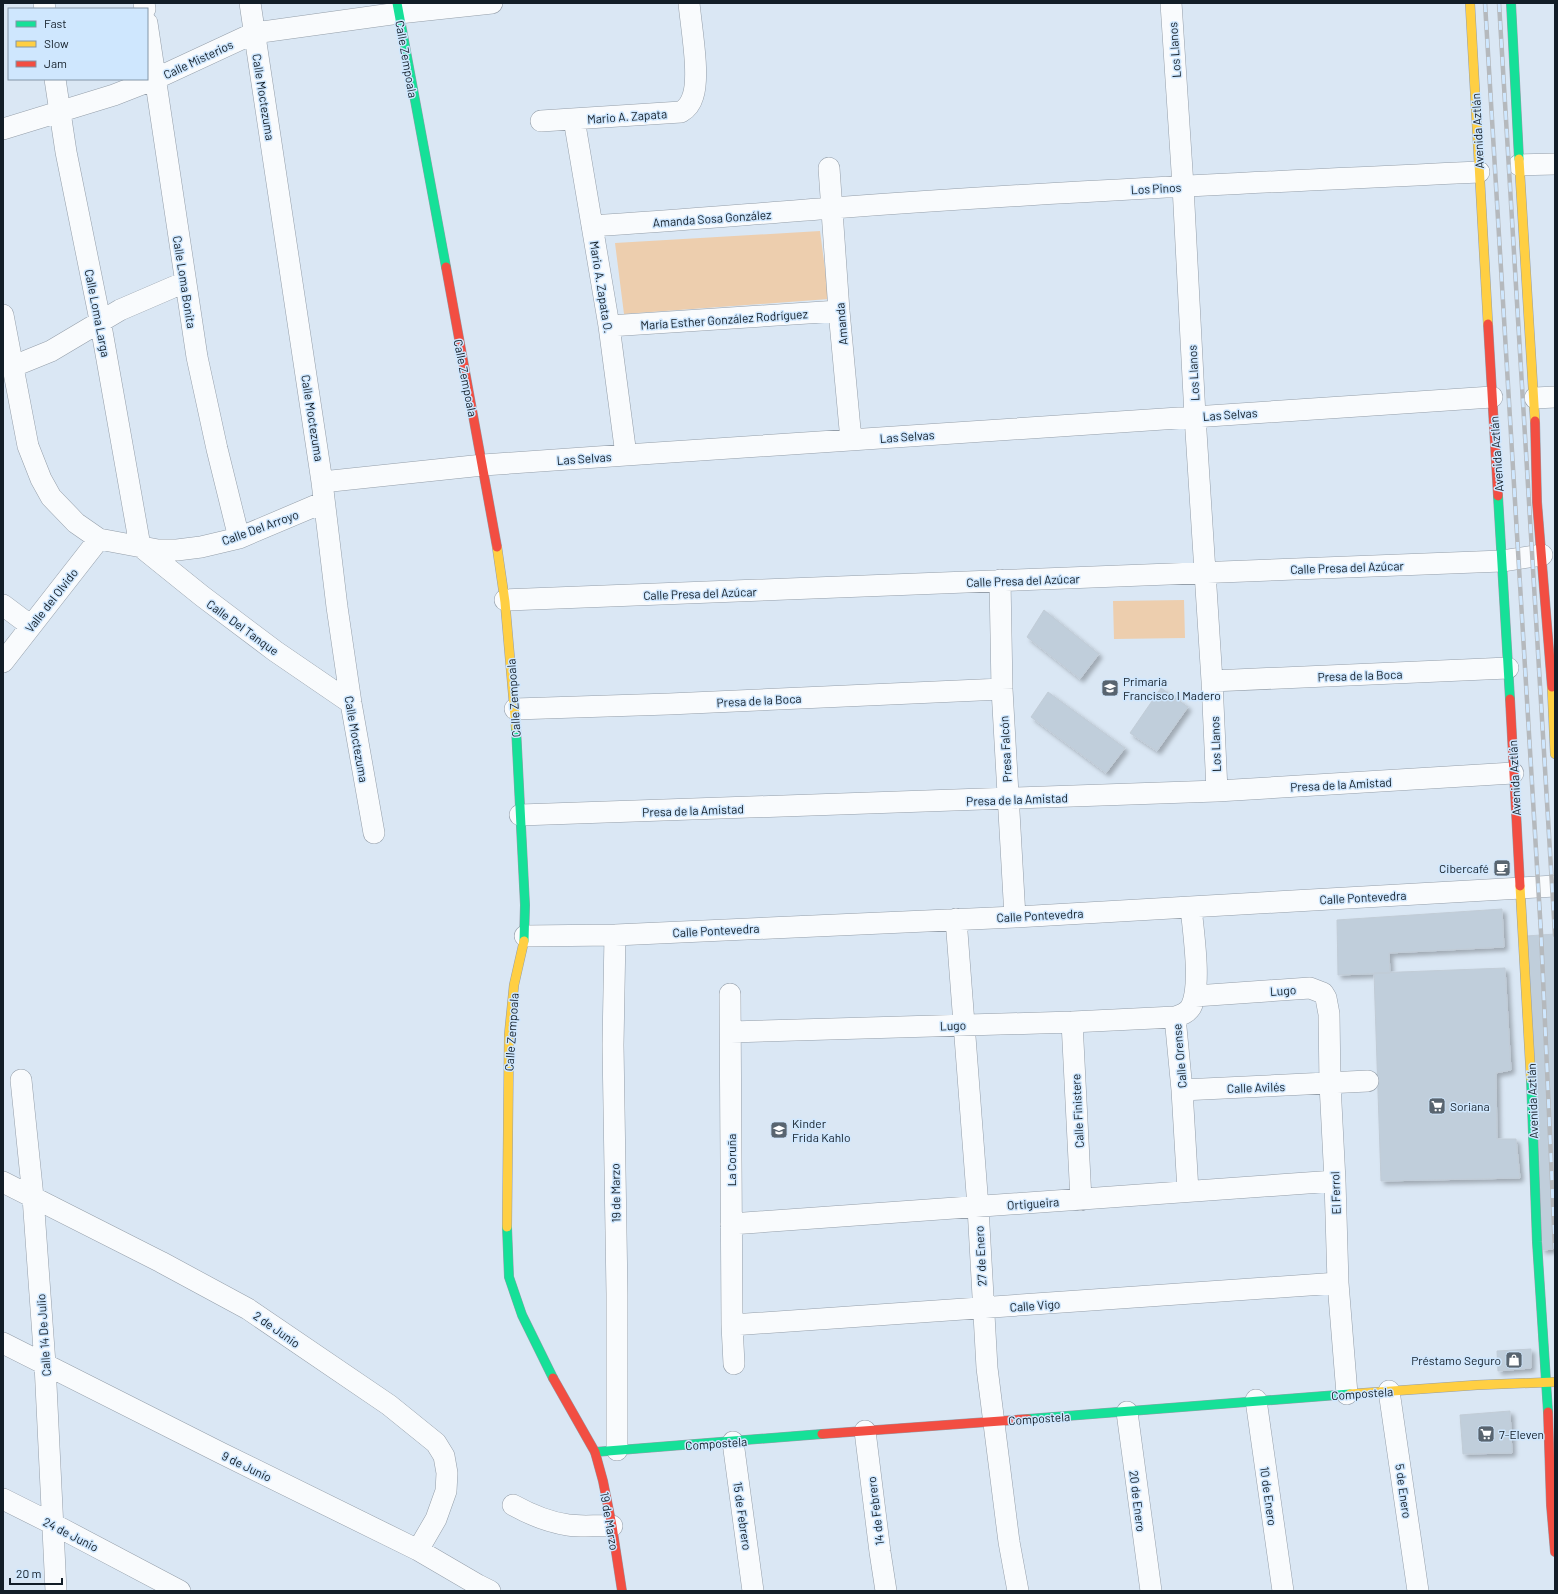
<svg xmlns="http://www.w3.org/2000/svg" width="1558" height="1594" font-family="Barlow,sans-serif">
	<defs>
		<filter id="shadow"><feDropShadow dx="3.5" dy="3.5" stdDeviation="2" flood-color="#0004"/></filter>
	</defs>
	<rect width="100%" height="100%" fill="#dae7f4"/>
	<path fill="#edceae" d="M820,231L829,299L624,314L615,243Z
		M1184,600L1185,638L1114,639L1113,601Z"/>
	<path fill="#c0cedb" stroke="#c1ccd7" filter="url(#shadow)" d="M1044,610L1099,654L1080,679L1027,637Z
		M1161,688L1188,707L1157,751L1130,733Z
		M1048,692L1125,748L1106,773L1031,717Z
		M1502,909L1504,947L1389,953L1390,973L1338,975L1337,920Z
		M1555,934V1249L1542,1250L1526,936Z
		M1505,968L1511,1070L1496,1073L1497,1139H1516L1520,1178L1381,1181L1374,973Z
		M1531,1349V1368L1498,1371L1497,1351Z
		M1510,1411L1512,1453L1463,1454L1460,1415Z"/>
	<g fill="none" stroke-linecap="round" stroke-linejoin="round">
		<g stroke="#949ea9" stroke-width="22">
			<path id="street" d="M44,3L45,9
				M144,3L145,9
				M250,3L322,482L337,607L351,703L374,833
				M1171,3L1183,186L1195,416L1212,681L1217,791
				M147,23L197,357L217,449L239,538
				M55,79L66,152L100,320L140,546L202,596L275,651L351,703
				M574,119L609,326L626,455
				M541,121L681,112C688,108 691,103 693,96C700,75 691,26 689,3
				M3,129L114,95L155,79L254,33L399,13L492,3
				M1519,165L1555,164
				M829,168L839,311L851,440
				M592,226C672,221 752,214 833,208C1048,192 1264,182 1479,172
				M3,315L28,446L41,479L51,497L76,523L99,539L158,550H177L201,547L239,538L324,502
				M609,326L839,311
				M14,366L51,351L120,310L185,282
				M1535,398L1555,397
				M322,482L483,465L626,455L1492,397
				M1000,580L1002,689L1015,917
				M505,600L1502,561L1542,555
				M3,605L31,626
				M3,662L99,539
				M1212,681L1508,668
				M515,709L669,704L1002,689
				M520,815L1217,791L1513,773
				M956,919L978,1207L987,1368L1009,1542L1018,1591
				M615,935L613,1045L617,1294V1450
				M525,936L615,935L1015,917L1555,886
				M730,994L732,1325L734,1364
				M1195,996L1310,988L1323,993L1326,998L1329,1014L1330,1084L1335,1181L1338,1283L1347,1394
				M1175,1017L1182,1090L1188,1191
				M1072,1022L1081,1200
				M731,1032L1072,1022L1175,1017C1182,1015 1187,1013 1191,1007C1202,986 1193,931 1191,907
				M21,1080L33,1197L45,1364L56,1591
				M1182,1090L1368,1081
				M3,1182L161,1262L248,1309L389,1405L436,1443L444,1456L447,1473L446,1491L436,1519L418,1550
				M731,1224L1335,1181
				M732,1325L1338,1283
				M3,1343L221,1453L418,1550L478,1585L490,1591
				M1389,1391L1418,1591
				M1256,1400L1283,1591
				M1127,1412L1151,1591
				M865,1431L880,1552L886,1591
				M733,1442L753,1591
				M3,1499L53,1524L180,1591
				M513,1505C531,1515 548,1522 568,1525C582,1527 598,1525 612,1526"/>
		</g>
		<g stroke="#949ea9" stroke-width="10">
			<path id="fast" d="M397,3L446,267
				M1511,3L1519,159
				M1498,496L1510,699
				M516,728L525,905L524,941
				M1531,1079L1537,1242L1548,1412
				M507,1227L509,1277L522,1315L553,1378
				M1028,1419L1350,1394
				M595,1452L822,1434"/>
		</g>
		<g stroke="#949ea9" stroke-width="10">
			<path id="slow" d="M1470,3L1488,324
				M1519,159L1535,421
				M497,547L505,602L516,728
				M1552,687L1555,754
				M1520,886L1531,1079
				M507,1227L509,1035L514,985L524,941
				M1350,1394L1477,1385L1555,1382"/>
		</g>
		<g stroke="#949ea9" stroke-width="10">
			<path id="jam" d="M446,267L497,547
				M1488,324L1498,496
				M1535,421L1537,502L1552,687
				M1510,699L1520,886
				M553,1378L595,1452L603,1481L612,1526L622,1591
				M1548,1412L1551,1505L1555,1552
				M822,1434L1028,1419"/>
		</g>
		<use href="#street" stroke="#f9fbfd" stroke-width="21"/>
		<use href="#fast" stroke="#16e098" stroke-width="9"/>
		<use href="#slow" stroke="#ffcf43" stroke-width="9"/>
		<use href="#jam" stroke="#f24e42" stroke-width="9"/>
		<g stroke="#b5b9bd" stroke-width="4.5">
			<path id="rail" d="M1485,3L1541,933L1555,1249
				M1499,3L1555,935"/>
		</g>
		<use href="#rail" stroke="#cfe7fe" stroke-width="3" stroke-dasharray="9" stroke-linecap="butt"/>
	</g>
	<defs>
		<g id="school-square" transform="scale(0.9)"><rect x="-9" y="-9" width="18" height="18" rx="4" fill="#58646f" stroke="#cfe7fe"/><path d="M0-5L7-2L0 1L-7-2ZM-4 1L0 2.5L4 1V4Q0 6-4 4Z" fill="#fff"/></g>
		<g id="cafe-square" transform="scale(0.9)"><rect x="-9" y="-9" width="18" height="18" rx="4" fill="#58646f" stroke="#cfe7fe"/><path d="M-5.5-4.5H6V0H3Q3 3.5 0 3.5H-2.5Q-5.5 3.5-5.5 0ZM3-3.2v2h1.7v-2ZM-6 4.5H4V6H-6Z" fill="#fff"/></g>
		<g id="supermarket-square" transform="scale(0.9)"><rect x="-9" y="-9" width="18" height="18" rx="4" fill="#58646f" stroke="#cfe7fe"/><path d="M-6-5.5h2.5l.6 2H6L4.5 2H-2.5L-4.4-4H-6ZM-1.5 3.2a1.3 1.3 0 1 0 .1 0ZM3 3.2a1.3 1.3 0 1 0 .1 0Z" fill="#fff"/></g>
		<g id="shop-square" transform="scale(0.9)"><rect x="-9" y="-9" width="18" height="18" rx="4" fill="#58646f" stroke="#cfe7fe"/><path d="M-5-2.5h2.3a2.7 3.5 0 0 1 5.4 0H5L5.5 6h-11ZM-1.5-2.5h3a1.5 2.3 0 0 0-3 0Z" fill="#fff"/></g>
	</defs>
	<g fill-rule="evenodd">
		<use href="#school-square" x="1110" y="688"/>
		<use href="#cafe-square" x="1502" y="868"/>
		<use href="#supermarket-square" x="1437" y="1106"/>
		<use href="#school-square" x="779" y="1130"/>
		<use href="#shop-square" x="1514" y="1360"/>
		<use href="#supermarket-square" x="1486" y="1434"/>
	</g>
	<g text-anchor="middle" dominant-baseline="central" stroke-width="3" stroke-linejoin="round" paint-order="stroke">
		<g font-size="12" fill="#121d27" stroke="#cfe7fe">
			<text transform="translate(1174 50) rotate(-94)">Los Llanos</text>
			<text transform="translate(198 59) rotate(-25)">Calle Misterios</text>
			<text transform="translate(407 59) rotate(80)">Calle Zempoala</text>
			<text transform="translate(264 97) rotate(81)">Calle Moctezuma</text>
			<text transform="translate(627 116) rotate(-4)">Mario A. Zapata</text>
			<text transform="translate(1477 131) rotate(-93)">Avenida Aztlán</text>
			<text transform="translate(1156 188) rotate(-3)">Los Pinos</text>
			<text transform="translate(712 218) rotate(-4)">Amanda Sosa González</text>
			<text transform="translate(185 282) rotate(81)">Calle Loma Bonita</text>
			<text transform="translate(602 287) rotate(81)">Mario A. Zapata O.</text>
			<text transform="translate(98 313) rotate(79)">Calle Loma Larga</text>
			<text transform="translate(724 319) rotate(-4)">María Esther González Rodríguez</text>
			<text transform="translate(841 324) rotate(-95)">Amanda</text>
			<text transform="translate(1193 373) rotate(-93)">Los Llanos</text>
			<text transform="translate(466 378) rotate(79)">Calle Zempoala</text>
			<text transform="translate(1230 414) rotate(-4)">Las Selvas</text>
			<text transform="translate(313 418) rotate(81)">Calle Moctezuma</text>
			<text transform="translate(907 436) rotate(-4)">Las Selvas</text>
			<text transform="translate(1496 454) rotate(-94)">Avenida Aztlán</text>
			<text transform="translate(584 458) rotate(-4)">Las Selvas</text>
			<text transform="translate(260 527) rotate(-20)">Calle Del Arroyo</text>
			<text transform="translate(1347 567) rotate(-2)">Calle Presa del Azúcar</text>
			<text transform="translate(1023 580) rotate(-2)">Calle Presa del Azúcar</text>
			<text transform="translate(700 593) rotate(-2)">Calle Presa del Azúcar</text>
			<text transform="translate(51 600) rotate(-52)">Valle del Olvido</text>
			<text transform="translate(243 627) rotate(36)">Calle Del Tanque</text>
			<text transform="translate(1360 675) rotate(-2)">Presa de la Boca</text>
			<text transform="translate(513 698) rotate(-94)">Calle Zempoala</text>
			<text transform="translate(759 700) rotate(-3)">Presa de la Boca</text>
			<text transform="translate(357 739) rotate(80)">Calle Moctezuma</text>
			<text transform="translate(1215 744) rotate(-92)">Los Llanos</text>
			<text transform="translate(1005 749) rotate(-93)">Presa Falcón</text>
			<text transform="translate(1514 778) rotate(-93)">Avenida Aztlán</text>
			<text transform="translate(1341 784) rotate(-3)">Presa de la Amistad</text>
			<text transform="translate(1017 799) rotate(-2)">Presa de la Amistad</text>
			<text transform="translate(693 810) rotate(-2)">Presa de la Amistad</text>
			<text transform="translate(1363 897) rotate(-3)">Calle Pontevedra</text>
			<text transform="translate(1040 915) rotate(-3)">Calle Pontevedra</text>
			<text transform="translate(716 930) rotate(-3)">Calle Pontevedra</text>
			<text transform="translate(1283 990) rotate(-4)">Lugo</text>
			<text transform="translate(953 1025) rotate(-2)">Lugo</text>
			<text transform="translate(511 1032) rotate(-86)">Calle Zempoala</text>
			<text transform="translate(1179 1056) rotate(-95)">Calle Orense</text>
			<text transform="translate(1256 1087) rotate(-2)">Calle Avilés</text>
			<text transform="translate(1532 1101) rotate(-92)">Avenida Aztlán</text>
			<text transform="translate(1077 1111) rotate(-93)">Calle Finistere</text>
			<text transform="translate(731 1160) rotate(-90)">La Coruña</text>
			<text transform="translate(615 1193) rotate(-91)">19 de Marzo</text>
			<text transform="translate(1335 1193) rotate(-92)">El Ferrol</text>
			<text transform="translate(1033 1203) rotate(-4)">Ortigueira</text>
			<text transform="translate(980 1256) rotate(-93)">27 de Enero</text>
			<text transform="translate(1035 1305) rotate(-4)">Calle Vigo</text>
			<text transform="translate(277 1329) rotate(35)">2 de Junio</text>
			<text transform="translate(43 1335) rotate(-94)">Calle 14 De Julio</text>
			<text transform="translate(1362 1393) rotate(-4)">Compostela</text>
			<text transform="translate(1039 1418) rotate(-4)">Compostela</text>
			<text transform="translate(716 1443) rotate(-4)">Compostela</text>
			<text transform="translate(247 1466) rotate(26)">9 de Junio</text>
			<text transform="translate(1404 1491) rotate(82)">5 de Enero</text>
			<text transform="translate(1269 1496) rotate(82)">10 de Enero</text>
			<text transform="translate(1138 1501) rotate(83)">20 de Enero</text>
			<text transform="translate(875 1511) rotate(-97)">14 de Febrero</text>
			<text transform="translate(743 1516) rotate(82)">15 de Febrero</text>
			<text transform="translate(610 1521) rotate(80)">19 de Marzo</text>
			<text transform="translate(71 1534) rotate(27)">24 de Junio</text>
		</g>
		<g font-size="12" fill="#121d27" stroke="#cfe7fe" text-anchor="start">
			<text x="1123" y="681">Primaria<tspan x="1123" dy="14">Francisco I Madero</tspan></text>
			<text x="1489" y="868" text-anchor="end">Cibercafé</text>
			<text x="1450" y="1106">Soriana</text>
			<text x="792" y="1123">Kinder<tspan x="792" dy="14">Frida Kahlo</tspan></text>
			<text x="1501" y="1360" text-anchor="end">Préstamo Seguro</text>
			<text x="1499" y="1434">7-Eleven</text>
		</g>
	</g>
	<rect width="1558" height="1594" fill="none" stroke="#121d27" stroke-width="8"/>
	<rect x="8" y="8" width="140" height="72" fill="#cfe7fe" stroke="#8396a8"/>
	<rect x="16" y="21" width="20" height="6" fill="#16e098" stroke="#8396a8"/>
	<text x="44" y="28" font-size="12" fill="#121d27">Fast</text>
	<rect x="16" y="41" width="20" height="6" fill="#ffcf43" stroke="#8396a8"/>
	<text x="44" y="48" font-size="12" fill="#121d27">Slow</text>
	<rect x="16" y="61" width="20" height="6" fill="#f24e42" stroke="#8396a8"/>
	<text x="44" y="68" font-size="12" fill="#121d27">Jam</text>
	<path d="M10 1578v6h52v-6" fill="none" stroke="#121d27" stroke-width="2"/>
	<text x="16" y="1578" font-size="12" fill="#121d27" stroke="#cfe7fe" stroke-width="3" paint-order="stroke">20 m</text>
</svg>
